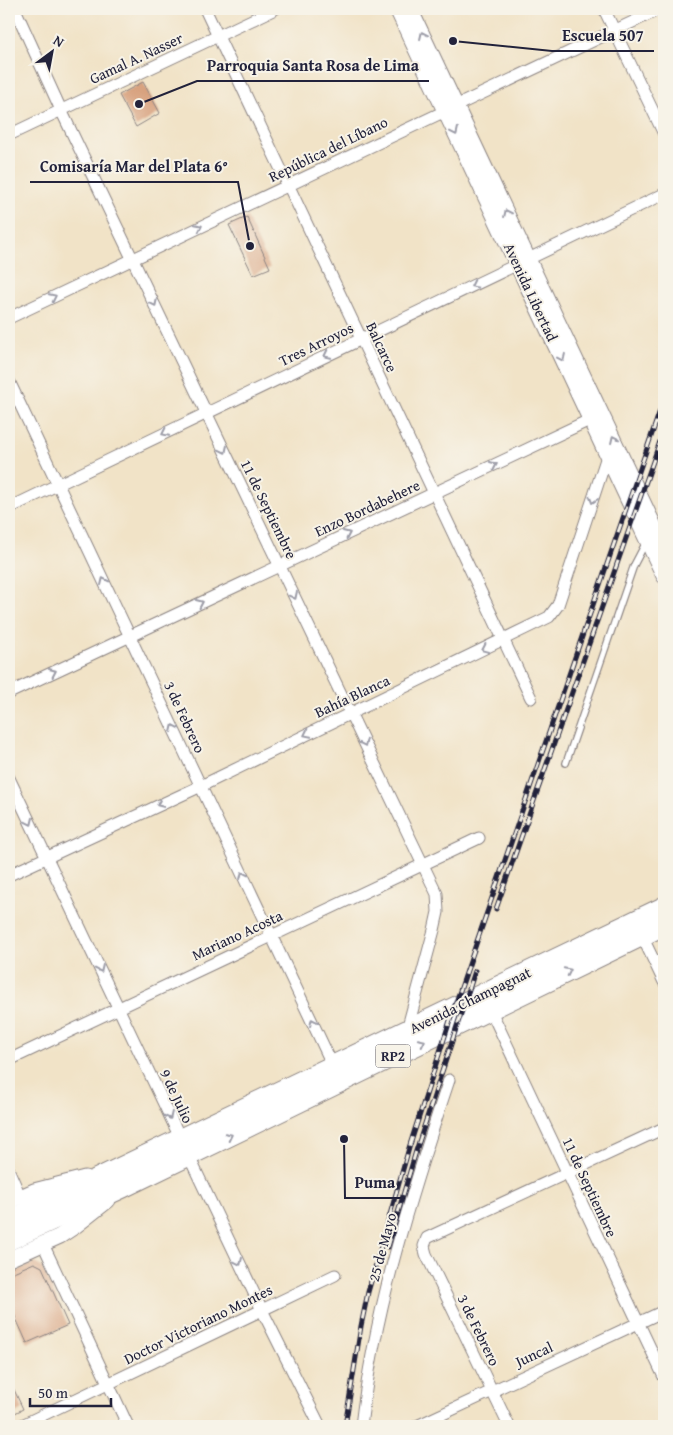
<svg xmlns="http://www.w3.org/2000/svg" width="673" height="1435" font-family="'Gentium Book Plus',serif">
	<rect width="100%" height="100%" fill="#f7f3e8"/>
	<filter id="ink" filterUnits="userSpaceOnUse"><feTurbulence type="fractalNoise" baseFrequency=".02" numOctaves="2"/><feDisplacementMap in="SourceGraphic" scale="10" xChannelSelector="R" yChannelSelector="G"/><feConvolveMatrix kernelMatrix="1 2 1 2 8 2 1 2 1" color-interpolation-filters="sRGB"/></filter>
	<filter id="wash" filterUnits="userSpaceOnUse"><feTurbulence type="fractalNoise" baseFrequency=".0096" numOctaves="4" result="noise"/><feDisplacementMap in="SourceGraphic" scale="20" xChannelSelector="R" yChannelSelector="G"/><feGaussianBlur stdDeviation="1.12" result="paint"/><feColorMatrix in="noise" values="0 0 0 0 0 0 0 0 0 0 0 0 0 0 0 0 0 1.4 0 .05"/><feComposite in="paint" operator="in"/></filter>
	<g filter="url(#wash)">
		<rect width="100%" height="100%" fill="#f1e3c7"/>
		<g id="blocks">
			<path fill="#d8a27f" d="M143,82L160,113L136,127L119,95Z
				M247,217L270,268L253,275L229,225Z
				M34,1263L42,1267L68,1325L27,1343L9,1303V1274Z
				M9,1379L23,1409L9,1416Z"/>
		</g>
	</g>
	<g filter="url(#ink)">
		<use href="#blocks" fill-opacity="0" stroke="#8a8281" stroke-width="1"/>
		<g fill="none" stroke-linecap="round" stroke-linejoin="round">
			<g stroke="#8a8281" stroke-width="8">
				<path id="lane" d="M566,763L634,565L646,542"/>
			</g>
			<g stroke="#8a8281" stroke-width="13">
				<path id="street" d="M15,9L61,110L437,894L438,912L434,930L407,1030
					M205,9L531,698
					M604,9L664,134
					M9,135L275,9
					M9,318L660,9
					M9,381L333,1066
					M9,508L664,194
					M9,693L598,416
					M9,778L262,1310L320,1426
					M9,875L201,786L549,617L558,605L608,453
					M642,936L664,982
					M490,1009L664,1377
					M9,1060L479,838
					M9,1171L20,1196
					M43,1244L128,1426
					M20,1426L335,1275
					M361,1426C375,1307 411,1194 449,1080
					M417,1426L664,1311
					M509,1426L426,1254L424,1246L427,1238L664,1128"/>
			</g>
			<g stroke="#8a8281" stroke-width="17">
				<path id="secondary" d="M397,9L664,576
					M410,9L664,547
					M9,1202L34,1191L85,1178
					M9,1259L60,1236L75,1226L108,1200"/>
			</g>
			<g stroke="#8a8281" stroke-width="22">
				<path id="highway" d="M9,1221L664,907
					M9,1240L122,1188L664,925"/>
			</g>
			<use href="#lane" stroke="#fff" stroke-width="5.5"/>
			<use href="#street" stroke="#fff" stroke-width="11"/>
			<use href="#secondary" stroke="#fff" stroke-width="15"/>
			<use href="#highway" stroke="#fff" stroke-width="20"/>
			<g stroke="#22223b" stroke-width="5">
				<path id="rail" d="M496,909L664,430
					M388,1247L416,1151L475,971
					M345,1426L361,1326L368,1292L409,1148L454,1008L664,399"/>
			</g>
			<use href="#rail" stroke="#f7f3e8" stroke-width="3" stroke-dasharray="9" stroke-linecap="butt"/>
		</g>
		<defs><path id="oneway-chevron" d="M-2-3.5L2.5 0L-2 3.5" fill="none" stroke-width="1.6" stroke-linecap="round" stroke-linejoin="round" transform="scale(1.25)"/></defs>
		<g stroke="#9c9ca7">
			<use href="#oneway-chevron" transform="translate(423 35) rotate(-115)"/>
			<use href="#oneway-chevron" transform="translate(455 132) rotate(65)"/>
			<use href="#oneway-chevron" transform="translate(507 213) rotate(-115)"/>
			<use href="#oneway-chevron" transform="translate(199 227) rotate(-26)"/>
			<use href="#oneway-chevron" transform="translate(474 285) rotate(154)"/>
			<use href="#oneway-chevron" transform="translate(53 297) rotate(-26)"/>
			<use href="#oneway-chevron" transform="translate(154 303) rotate(64)"/>
			<use href="#oneway-chevron" transform="translate(327 355) rotate(154)"/>
			<use href="#oneway-chevron" transform="translate(562 358) rotate(65)"/>
			<use href="#oneway-chevron" transform="translate(165 433) rotate(154)"/>
			<use href="#oneway-chevron" transform="translate(614 439) rotate(-115)"/>
			<use href="#oneway-chevron" transform="translate(224 450) rotate(64)"/>
			<use href="#oneway-chevron" transform="translate(494 465) rotate(-25)"/>
			<use href="#oneway-chevron" transform="translate(593 500) rotate(108)"/>
			<use href="#oneway-chevron" transform="translate(347 534) rotate(-25)"/>
			<use href="#oneway-chevron" transform="translate(104 581) rotate(-115)"/>
			<use href="#oneway-chevron" transform="translate(294 596) rotate(64)"/>
			<use href="#oneway-chevron" transform="translate(200 603) rotate(-25)"/>
			<use href="#oneway-chevron" transform="translate(485 649) rotate(155)"/>
			<use href="#oneway-chevron" transform="translate(53 672) rotate(-25)"/>
			<use href="#oneway-chevron" transform="translate(174 728) rotate(-115)"/>
			<use href="#oneway-chevron" transform="translate(307 734) rotate(154)"/>
			<use href="#oneway-chevron" transform="translate(364 743) rotate(64)"/>
			<use href="#oneway-chevron" transform="translate(160 804) rotate(155)"/>
			<use href="#oneway-chevron" transform="translate(30 822) rotate(65)"/>
			<use href="#oneway-chevron" transform="translate(243 875) rotate(-115)"/>
			<use href="#oneway-chevron" transform="translate(100 969) rotate(65)"/>
			<use href="#oneway-chevron" transform="translate(568 971) rotate(-26)"/>
			<use href="#oneway-chevron" transform="translate(313 1022) rotate(-115)"/>
			<use href="#oneway-chevron" transform="translate(422 1042) rotate(-26)"/>
			<use href="#oneway-chevron" transform="translate(169 1116) rotate(65)"/>
			<use href="#oneway-chevron" transform="translate(229 1136) rotate(-26)"/>
			<use href="#oneway-chevron" transform="translate(239 1262) rotate(65)"/>
		</g>
	</g>
	<g text-anchor="middle" dominant-baseline="central" stroke-width="4" stroke-linejoin="round" paint-order="stroke">
		<rect fill="#f7f3e8" stroke="#62616f" stroke-width="1" x="375.5" y="1044.5" width="35" height="23" rx="4"/>
		<g font-size="14" font-weight="bold" fill="#22223b">
			<text x="393" y="1056">RP2</text>
		</g>
		<g font-size="15" fill="#22223b" stroke="#f7f3e8">
			<text transform="translate(136 58) rotate(-25)">Gamal A. Nasser</text>
			<text transform="translate(328 149) rotate(-26)">República del Líbano</text>
			<text transform="translate(531 292) rotate(65)">Avenida Libertad</text>
			<text transform="translate(316 344) rotate(-26)">Tres Arroyos</text>
			<text transform="translate(382 347) rotate(65)">Balcarce</text>
			<text transform="translate(367 508) rotate(-25)">Enzo Bordabehere</text>
			<text transform="translate(269 509) rotate(64)">11 de Septiembre</text>
			<text transform="translate(352 696) rotate(-25)">Bahía Blanca</text>
			<text transform="translate(185 717) rotate(65)">3 de Febrero</text>
			<text transform="translate(237 935) rotate(-25)">Mariano Acosta</text>
			<text transform="translate(470 1000) rotate(-26)">Avenida Champagnat</text>
			<text transform="translate(177 1096) rotate(65)">9 de Julio</text>
			<text transform="translate(590 1187) rotate(65)">11 de Septiembre</text>
			<text transform="translate(382 1247) rotate(-75)">25 de Mayo</text>
			<text transform="translate(198 1324) rotate(-26)">Doctor Victoriano Montes</text>
			<text transform="translate(479 1330) rotate(64)">3 de Febrero</text>
			<text transform="translate(534 1354) rotate(-25)">Juncal</text>
		</g>
	</g>
	<path fill="none" stroke="#22223b" stroke-width="2" d="M453 41L552 51H654M139 104L197 81H429M250 246L238 182H30M344 1139L345 1198H405"/>
	<g fill="#22223b" stroke="#f7f3e8" stroke-width="2">
		<circle cx="453" cy="41" r="5"/>
		<circle cx="139" cy="104" r="5"/>
		<circle cx="250" cy="246" r="5"/>
		<circle cx="344" cy="1139" r="5"/>
	</g>
	<g font-size="16" text-anchor="middle" font-weight="bold" fill="#22223b" stroke="#f7f3e8" stroke-width="4" stroke-linejoin="round" paint-order="stroke">
		<text x="603" y="41">Escuela 507</text>
		<text x="313" y="71">Parroquia Santa Rosa de Lima</text>
		<text x="134" y="172">Comisaría Mar del Plata 6°</text>
		<text x="375" y="1188">Puma</text>
	</g>
	<rect width="673" height="1435" fill="none" stroke="#f7f3e8" stroke-width="30"/>
	<g transform="translate(52 52) rotate(32)" stroke="#f7f3e8" stroke-width="4" paint-order="stroke">
	<path d="M0-4L9 19L0 12L-9 19Z" fill="#22223b"/>
	<text y="-8" font-size="14" font-weight="bold" text-anchor="middle" fill="#22223b">N</text>
	</g>
	<path d="M30 1398v8h81v-8" fill="none" stroke="#22223b" stroke-width="2.5"/>
	<text x="38" y="1398" font-size="15" fill="#22223b" stroke="#f7f3e8" stroke-width="4" paint-order="stroke">50 m</text>
</svg>
